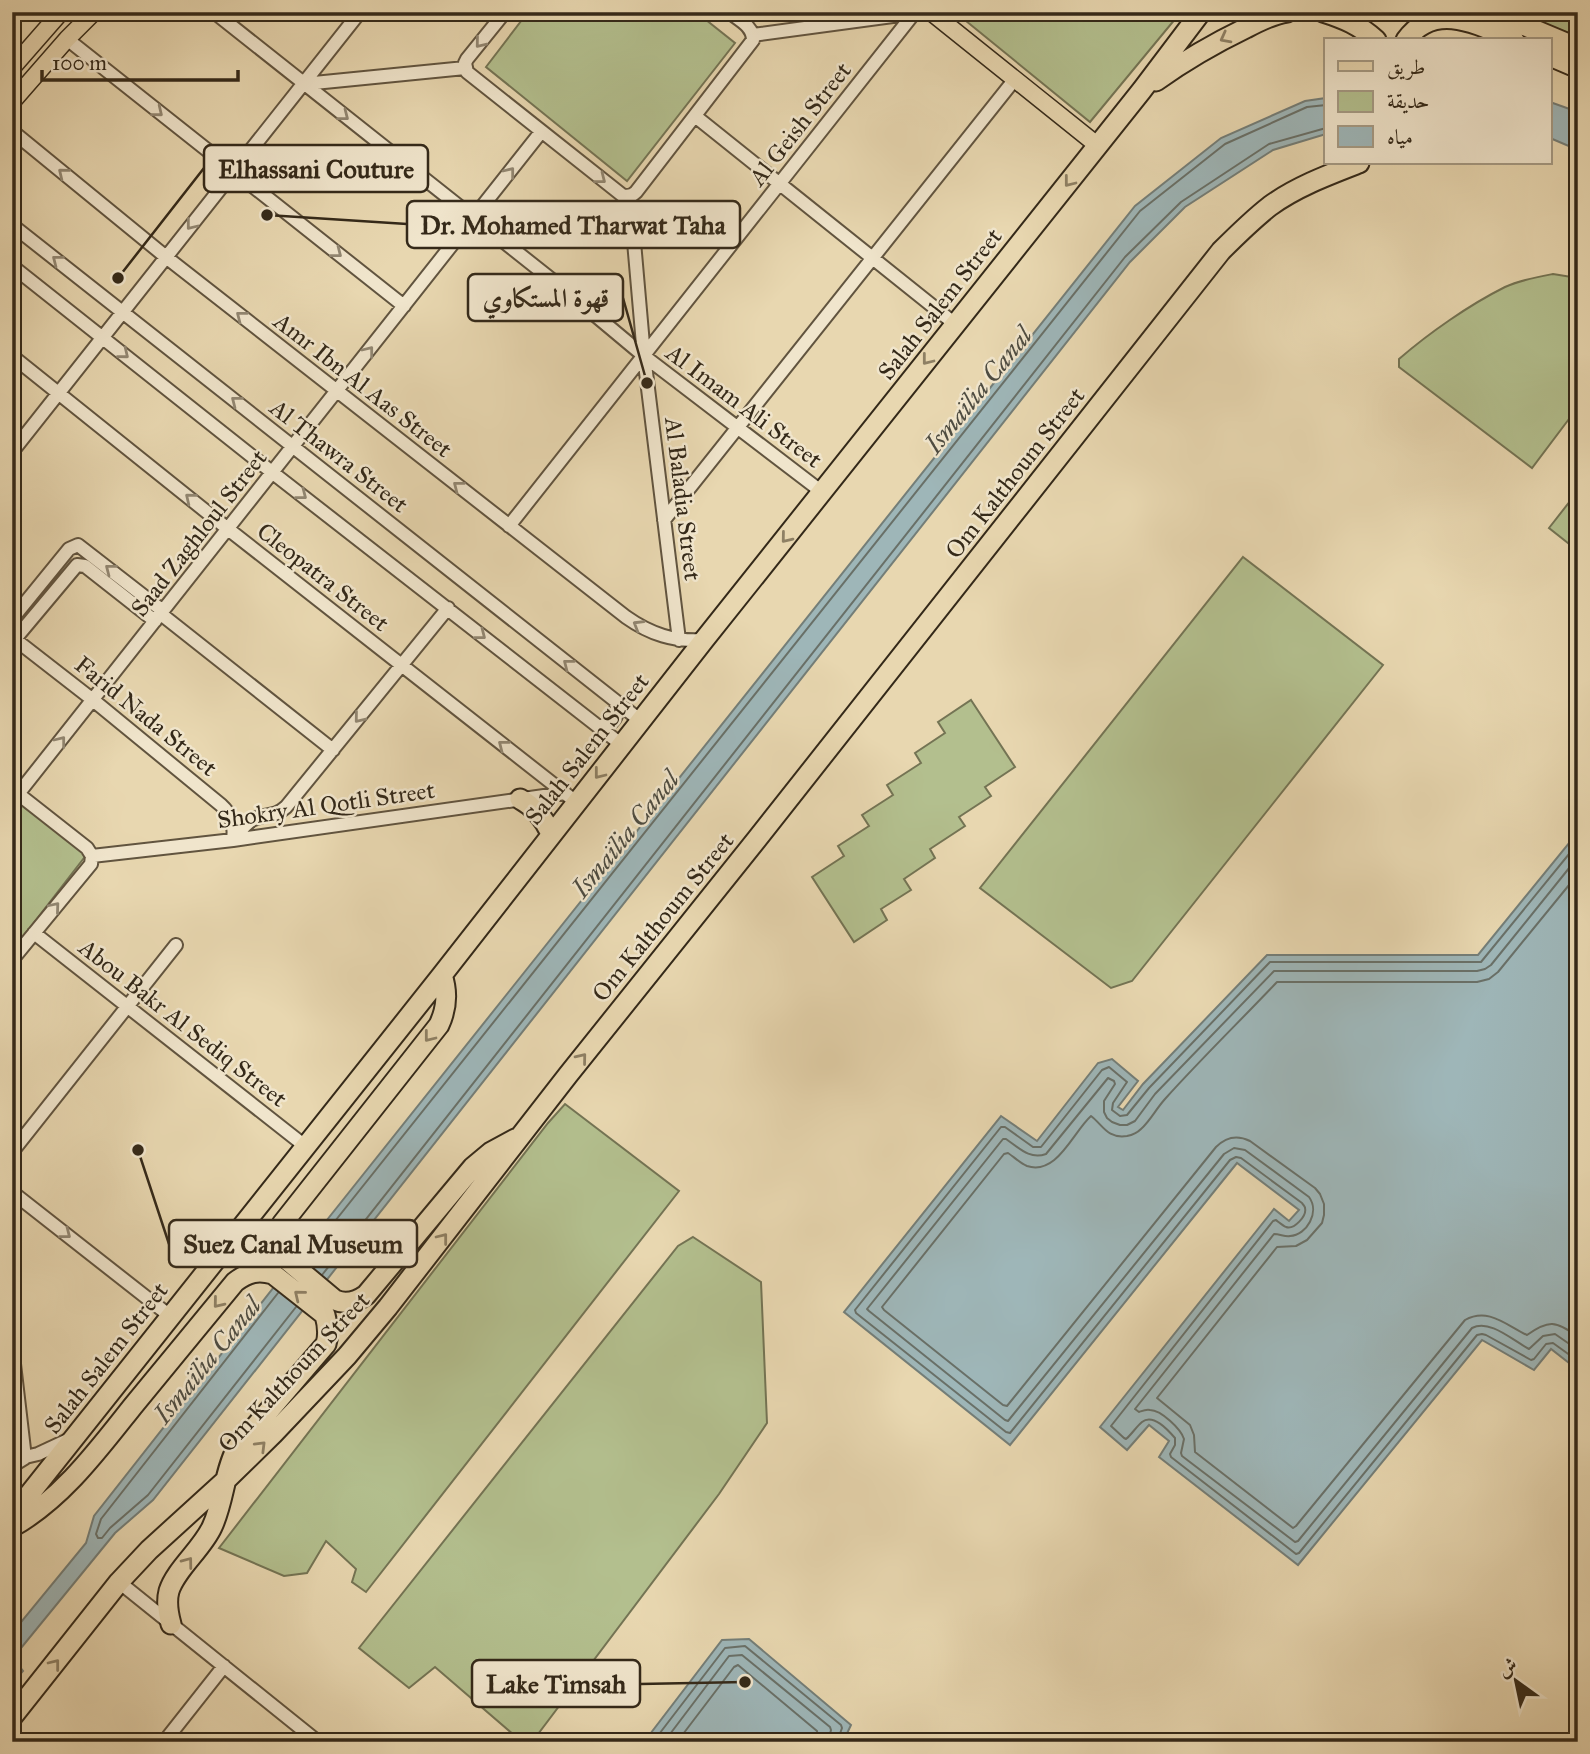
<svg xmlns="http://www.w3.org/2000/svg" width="1590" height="1754" font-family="'IM FELL Great Primer',Amiri,serif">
	<rect width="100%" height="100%" fill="#e8d7b0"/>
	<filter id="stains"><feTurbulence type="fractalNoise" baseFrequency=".00286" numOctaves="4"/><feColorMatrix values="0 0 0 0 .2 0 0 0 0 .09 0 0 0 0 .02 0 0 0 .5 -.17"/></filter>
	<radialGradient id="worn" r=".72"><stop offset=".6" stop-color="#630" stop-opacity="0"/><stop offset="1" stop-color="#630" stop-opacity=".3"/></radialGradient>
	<path fill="#b3bf8e" stroke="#747454" stroke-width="2" d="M528,12H696L735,43L627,181L486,67Z
		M955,12H1181L1090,122Z
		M1516,12H1578V37Z
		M1553,274L1578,278V407L1532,468L1399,367V359C1429,333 1469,305 1505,287C1520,280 1537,277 1553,274Z
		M1578,491V551L1549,528Z
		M1243,557L1383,665L1132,981L1111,988L980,888Z
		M971,700L1015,767L985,787L991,796L959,817L965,826L930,849L935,858L904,879L911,890L881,909L887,920L854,942L812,877L844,856L838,846L869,826L862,815L893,795L887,785L921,763L915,753L945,733L938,722Z
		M12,798L87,854L12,951Z
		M565,1104L679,1191L366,1592L352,1582L356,1569L326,1541L307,1573L284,1576L219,1548L548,1123Z
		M693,1237L761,1282L767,1423L719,1494L532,1742H522L435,1667L409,1688L359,1648L678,1246Z"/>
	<path fill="#9eb6b8" stroke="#747e78" stroke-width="2" d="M1326,98V134L1273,150L1185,207L1130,262L153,1500L115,1533L21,1648L17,1663L23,1671L12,1684V1633L86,1543L94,1516L303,1250L1135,206L1221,138L1305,101Z
		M1550,102L1578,112V150L1550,138Z
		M1578,832V1370L1551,1349L1534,1370L1482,1340L1298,1565L1159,1457L1169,1441L1149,1425L1127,1450L1100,1427L1274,1209L1289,1221L1299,1210L1237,1163L1010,1445L844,1312L1001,1116L1037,1141L1098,1063L1112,1059L1138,1081L1118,1107L1123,1110L1143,1084L1267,955H1478Z
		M749,1639L851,1725L843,1742H644L722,1640Z"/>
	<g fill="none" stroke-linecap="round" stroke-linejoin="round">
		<path stroke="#697068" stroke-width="2" d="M1578,843L1481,962H1270L1149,1088L1127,1115L1120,1116L1112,1110L1113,1103L1127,1082L1109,1067L1102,1070L1041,1147H1033L1005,1127H1001L855,1310L856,1313L1006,1432L1010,1433L1230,1160L1236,1157L1241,1158L1302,1203C1303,1205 1305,1206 1305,1208C1307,1216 1294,1230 1286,1227C1285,1227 1277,1221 1276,1220L1273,1221L1111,1426L1124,1438L1126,1439C1132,1434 1136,1427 1142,1422C1153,1413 1168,1430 1175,1438V1445L1170,1454L1171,1457L1296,1554L1299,1553L1477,1335L1482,1334L1486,1335L1531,1360L1534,1359L1546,1344L1553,1343L1578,1361
			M1578,857L1491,965L1485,969L1477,971H1274L1155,1094L1135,1121L1127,1125H1120L1112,1122L1107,1118L1104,1112V1101L1115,1084L1114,1081L1108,1078L1046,1154C1030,1160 1019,1148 1006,1139H1003L867,1309L869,1311L1005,1420L1008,1421L1224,1154L1234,1148L1245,1150L1309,1197C1320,1212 1307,1235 1290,1236C1285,1237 1280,1234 1274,1234L1135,1409L1139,1412C1142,1411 1146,1409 1150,1410C1161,1410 1181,1429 1184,1439L1181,1453L1182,1456L1295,1542L1298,1541L1472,1328C1490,1319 1512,1340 1529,1349L1543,1336L1555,1334L1578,1350
			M1578,874L1498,972L1489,979L1477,982H1277C1240,1021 1201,1059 1165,1099C1156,1109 1150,1121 1141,1129C1137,1133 1132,1135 1127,1136C1107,1139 1103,1125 1091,1116C1073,1132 1057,1176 1027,1166C1020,1163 1014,1157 1008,1153L1004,1154L882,1307L884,1310L1003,1405L1007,1406L1216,1147C1226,1137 1238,1135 1250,1141L1315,1188L1320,1194L1324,1204V1215L1322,1223L1307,1240L1296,1246L1277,1247L1157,1398L1190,1425L1194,1435L1195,1452L1293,1528L1296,1526L1465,1320C1488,1307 1506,1325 1527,1335C1548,1320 1556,1320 1578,1337
			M304,1260L1140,211L1225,144L1307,107L1326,105
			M322,1275L1125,257L1181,202L1269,144L1326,128
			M278,1293L101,1519L96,1534L98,1538H102L110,1528L148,1495L296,1307
			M653,1742L725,1648L745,1646L841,1725L842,1728L837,1742
			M664,1742L729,1656L742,1655L830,1727L831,1730L828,1742
			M677,1742L734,1667L738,1665L817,1731L818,1742"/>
		<g stroke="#61543f" stroke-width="16">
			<path id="minor" d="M214,12L571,295L644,356L822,492
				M505,12L467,59L465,63L467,72L622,195C628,197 632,196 636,192L753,40C753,26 739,20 729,12
				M753,35L915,13
				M67,39L404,306
				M304,84L465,68
				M695,116L955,324
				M12,131L166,257L626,617C650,634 674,642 704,640
				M630,196L644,356L679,640
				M12,225L641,721
				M12,266L273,473L622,745
				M12,356L228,529L576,802
				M12,452L360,12
				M664,520L1015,79
				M509,526L915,12
				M161,614L333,750
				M12,619L69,549L78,545L163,611
				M12,637L93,700L221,805C232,815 235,825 233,840
				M15,639L77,565L85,566L155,621
				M598,726C613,727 621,715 615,701
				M12,789L87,848L92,856L91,864L12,960
				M18,794L541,132
				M233,840C239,833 245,823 254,819C266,813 274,818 286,807L448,608
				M92,856L233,840L565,793
				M34,933L305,1146
				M12,1152L176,945
				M12,1192L170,1316
				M12,1347L25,1458L12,1466
				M17,1459L38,1454L68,1440
				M119,1582L318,1742
				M164,1742L224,1666"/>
		</g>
		<g stroke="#342919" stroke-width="19">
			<path id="major" d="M931,12L1097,145
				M12,68L61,12
				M12,102L67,39L94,12"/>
		</g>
		<g stroke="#342919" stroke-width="23">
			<path id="highway" d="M1323,12C1345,19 1359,25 1376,40
				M1492,12L1578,48
				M1406,40C1435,0 1479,25 1514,40
				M1550,56L1578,68
				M1156,81C1184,61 1215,43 1246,28C1259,21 1273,14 1287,12
				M520,799C535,807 544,818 551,834
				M442,975C448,993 447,1008 439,1025L282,1224L281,1242L287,1260L335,1300C346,1305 356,1302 366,1295L473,1167L491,1152L515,1139
				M12,1516L442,975L704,640L1142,90L1201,12
				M12,1527C62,1499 98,1450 133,1406C167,1365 201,1323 235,1282C248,1272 258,1270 273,1274L325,1315C328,1326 329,1334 326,1344L237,1448C224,1472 224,1502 212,1527C202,1549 176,1569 169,1591C166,1602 168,1613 171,1624
				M12,1717L119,1582L149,1550L227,1479L273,1434L347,1356L388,1307L568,1075L757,839L1221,251C1237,235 1252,220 1270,206C1296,187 1328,175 1359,163"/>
		</g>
		<use href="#minor" stroke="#f0e5cc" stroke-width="12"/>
		<use href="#major" stroke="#e8d7b0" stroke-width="16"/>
		<use href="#highway" stroke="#e8d7b0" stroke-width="19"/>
	</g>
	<defs><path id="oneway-chevron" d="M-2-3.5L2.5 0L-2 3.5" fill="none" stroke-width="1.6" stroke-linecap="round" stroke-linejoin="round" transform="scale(1.75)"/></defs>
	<g stroke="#8e8064">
		<use href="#oneway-chevron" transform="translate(1225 38) rotate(152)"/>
		<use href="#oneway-chevron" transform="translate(1069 182) rotate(128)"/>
		<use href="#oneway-chevron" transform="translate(927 360) rotate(128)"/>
		<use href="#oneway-chevron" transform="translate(786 538) rotate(129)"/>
		<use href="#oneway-chevron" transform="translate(599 774) rotate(128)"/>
		<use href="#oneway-chevron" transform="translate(429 1037) rotate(128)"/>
		<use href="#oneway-chevron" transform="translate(582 1058) rotate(-51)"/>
		<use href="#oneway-chevron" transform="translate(443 1238) rotate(-52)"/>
		<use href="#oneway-chevron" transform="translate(299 1295) rotate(-141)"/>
		<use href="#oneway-chevron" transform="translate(218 1303) rotate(129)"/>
		<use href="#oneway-chevron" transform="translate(261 1446) rotate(-45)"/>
		<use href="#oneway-chevron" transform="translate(188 1562) rotate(-53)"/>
		<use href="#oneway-chevron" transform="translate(55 1664) rotate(-52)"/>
	</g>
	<g stroke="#928772">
		<use href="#oneway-chevron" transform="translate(480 43) rotate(129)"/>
		<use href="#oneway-chevron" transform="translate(158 112) rotate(39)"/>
		<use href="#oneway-chevron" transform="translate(344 116) rotate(38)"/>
		<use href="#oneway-chevron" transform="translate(510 172) rotate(-52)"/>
		<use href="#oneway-chevron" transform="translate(63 173) rotate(-141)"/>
		<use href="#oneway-chevron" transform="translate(601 179) rotate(38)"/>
		<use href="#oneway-chevron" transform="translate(191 225) rotate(128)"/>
		<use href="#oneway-chevron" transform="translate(337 253) rotate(38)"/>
		<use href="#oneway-chevron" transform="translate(57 260) rotate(-142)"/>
		<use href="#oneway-chevron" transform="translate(241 316) rotate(-142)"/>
		<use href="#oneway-chevron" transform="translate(369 351) rotate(-52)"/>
		<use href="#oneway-chevron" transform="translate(124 354) rotate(39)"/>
		<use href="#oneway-chevron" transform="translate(236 401) rotate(-142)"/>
		<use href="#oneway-chevron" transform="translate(458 486) rotate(-142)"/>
		<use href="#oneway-chevron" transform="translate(302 495) rotate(38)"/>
		<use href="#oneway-chevron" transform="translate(190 498) rotate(-141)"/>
		<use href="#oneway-chevron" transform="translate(110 569) rotate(-142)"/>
		<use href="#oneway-chevron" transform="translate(638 625) rotate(-149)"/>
		<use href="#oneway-chevron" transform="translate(481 635) rotate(38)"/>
		<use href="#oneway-chevron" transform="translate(568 664) rotate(-142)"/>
		<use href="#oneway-chevron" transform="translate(359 718) rotate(129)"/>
		<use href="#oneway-chevron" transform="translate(61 741) rotate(-52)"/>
		<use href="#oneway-chevron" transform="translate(503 745) rotate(-142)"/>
		<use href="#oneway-chevron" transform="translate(55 907) rotate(-50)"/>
		<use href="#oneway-chevron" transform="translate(66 1234) rotate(38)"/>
	</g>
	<g text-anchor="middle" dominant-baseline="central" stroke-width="5" stroke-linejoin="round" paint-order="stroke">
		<g font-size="24" fill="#342919" stroke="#f0e5cc">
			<text transform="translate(800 124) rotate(-52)">Al Geish Street</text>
			<text transform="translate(940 304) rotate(-52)">Salah Salem Street</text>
			<text transform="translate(363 385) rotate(38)">Amr Ibn Al Aas Street</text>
			<text transform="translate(744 406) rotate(37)">Al Imam Ali Street</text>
			<text transform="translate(339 456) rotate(38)">Al Thawra Street</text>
			<text transform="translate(1015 473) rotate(-52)">Om Kalthoum Street</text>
			<text transform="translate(683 499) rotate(83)">Al Baladia Street</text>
			<text transform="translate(199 533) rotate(-52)">Saad Zaghloul Street</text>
			<text transform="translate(323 577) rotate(38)">Cleopatra Street</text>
			<text transform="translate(146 716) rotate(39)">Farid Nada Street</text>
			<text transform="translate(587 749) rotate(-52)">Salah Salem Street</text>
			<text transform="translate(326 805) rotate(-8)">Shokry Al Qotli Street</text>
			<text transform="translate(663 917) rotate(-51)">Om Kalthoum Street</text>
			<text transform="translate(183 1023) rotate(38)">Abou Bakr Al Sediq Street</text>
			<text transform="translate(106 1358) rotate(-52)">Salah Salem Street</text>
			<text transform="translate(294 1372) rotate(-47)">Om Kalthoum Street</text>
		</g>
		<g font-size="26" font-style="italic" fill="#4e4c41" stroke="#f0e5cc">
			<text transform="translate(978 390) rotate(-51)">Ismaïlia Canal</text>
			<text transform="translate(625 834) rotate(-51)">Ismaïlia Canal</text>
			<text transform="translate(207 1360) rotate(-51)">Ismaïlia Canal</text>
		</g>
	</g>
	<path fill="none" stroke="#342919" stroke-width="2.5" d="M118 278L204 168M267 215L407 224M647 383L623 298M138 1150L169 1244M745 1682L640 1684"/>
	<g fill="#342919" stroke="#f0e5cc" stroke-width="2.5">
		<circle cx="118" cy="278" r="7"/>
		<circle cx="267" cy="215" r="7"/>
		<circle cx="647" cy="383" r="7"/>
		<circle cx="138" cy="1150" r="7"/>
		<circle cx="745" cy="1682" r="7"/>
	</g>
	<g fill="#f0e5cc" stroke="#342919" stroke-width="2.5">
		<rect x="204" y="145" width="224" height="47" rx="7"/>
		<rect x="407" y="201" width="333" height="47" rx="7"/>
		<rect x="468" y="274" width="155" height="47" rx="7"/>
		<rect x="169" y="1220" width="248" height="47" rx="7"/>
		<rect x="472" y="1660" width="168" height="47" rx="7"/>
	</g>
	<g font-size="26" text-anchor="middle" font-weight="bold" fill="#342919">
		<text x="316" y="178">Elhassani Couture</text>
		<text x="573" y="234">Dr. Mohamed Tharwat Taha</text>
		<text x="546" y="307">قهوة المستكاوي</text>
		<text x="293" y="1253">Suez Canal Museum</text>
		<text x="556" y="1693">Lake Timsah</text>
	</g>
	<rect width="1590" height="1754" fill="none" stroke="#e8d7b0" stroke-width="42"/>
	<rect x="14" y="14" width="1562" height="1726" fill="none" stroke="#342919" stroke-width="3.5"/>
	<rect x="21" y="21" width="1548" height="1712" fill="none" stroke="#342919" stroke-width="2"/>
	<rect x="1324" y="38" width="228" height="126" fill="#f0e5cc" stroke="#a59a84" stroke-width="2"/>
	<rect x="1338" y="61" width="35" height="10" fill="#e8d7b0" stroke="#a59a84" stroke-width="2"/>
	<text x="1387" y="74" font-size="21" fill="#342919">طريق</text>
	<rect x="1338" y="91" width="35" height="21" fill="#b3bf8e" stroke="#a59a84" stroke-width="2"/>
	<text x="1387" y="108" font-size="21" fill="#342919">حديقة</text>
	<rect x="1338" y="126" width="35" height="21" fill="#9eb6b8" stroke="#a59a84" stroke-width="2"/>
	<text x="1387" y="144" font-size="21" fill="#342919">مياه</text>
	<g transform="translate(1516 1681) rotate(327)" stroke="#f0e5cc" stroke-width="5" paint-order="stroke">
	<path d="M0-5L12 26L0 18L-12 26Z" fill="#342919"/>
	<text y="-10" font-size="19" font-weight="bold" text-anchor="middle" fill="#342919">ش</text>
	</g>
	<path d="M42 70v10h196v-10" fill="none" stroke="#342919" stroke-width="3.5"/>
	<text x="52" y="70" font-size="21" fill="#342919" stroke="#f0e5cc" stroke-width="5" paint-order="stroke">100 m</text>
	<rect width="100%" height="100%" filter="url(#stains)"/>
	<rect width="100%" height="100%" fill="url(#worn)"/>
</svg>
